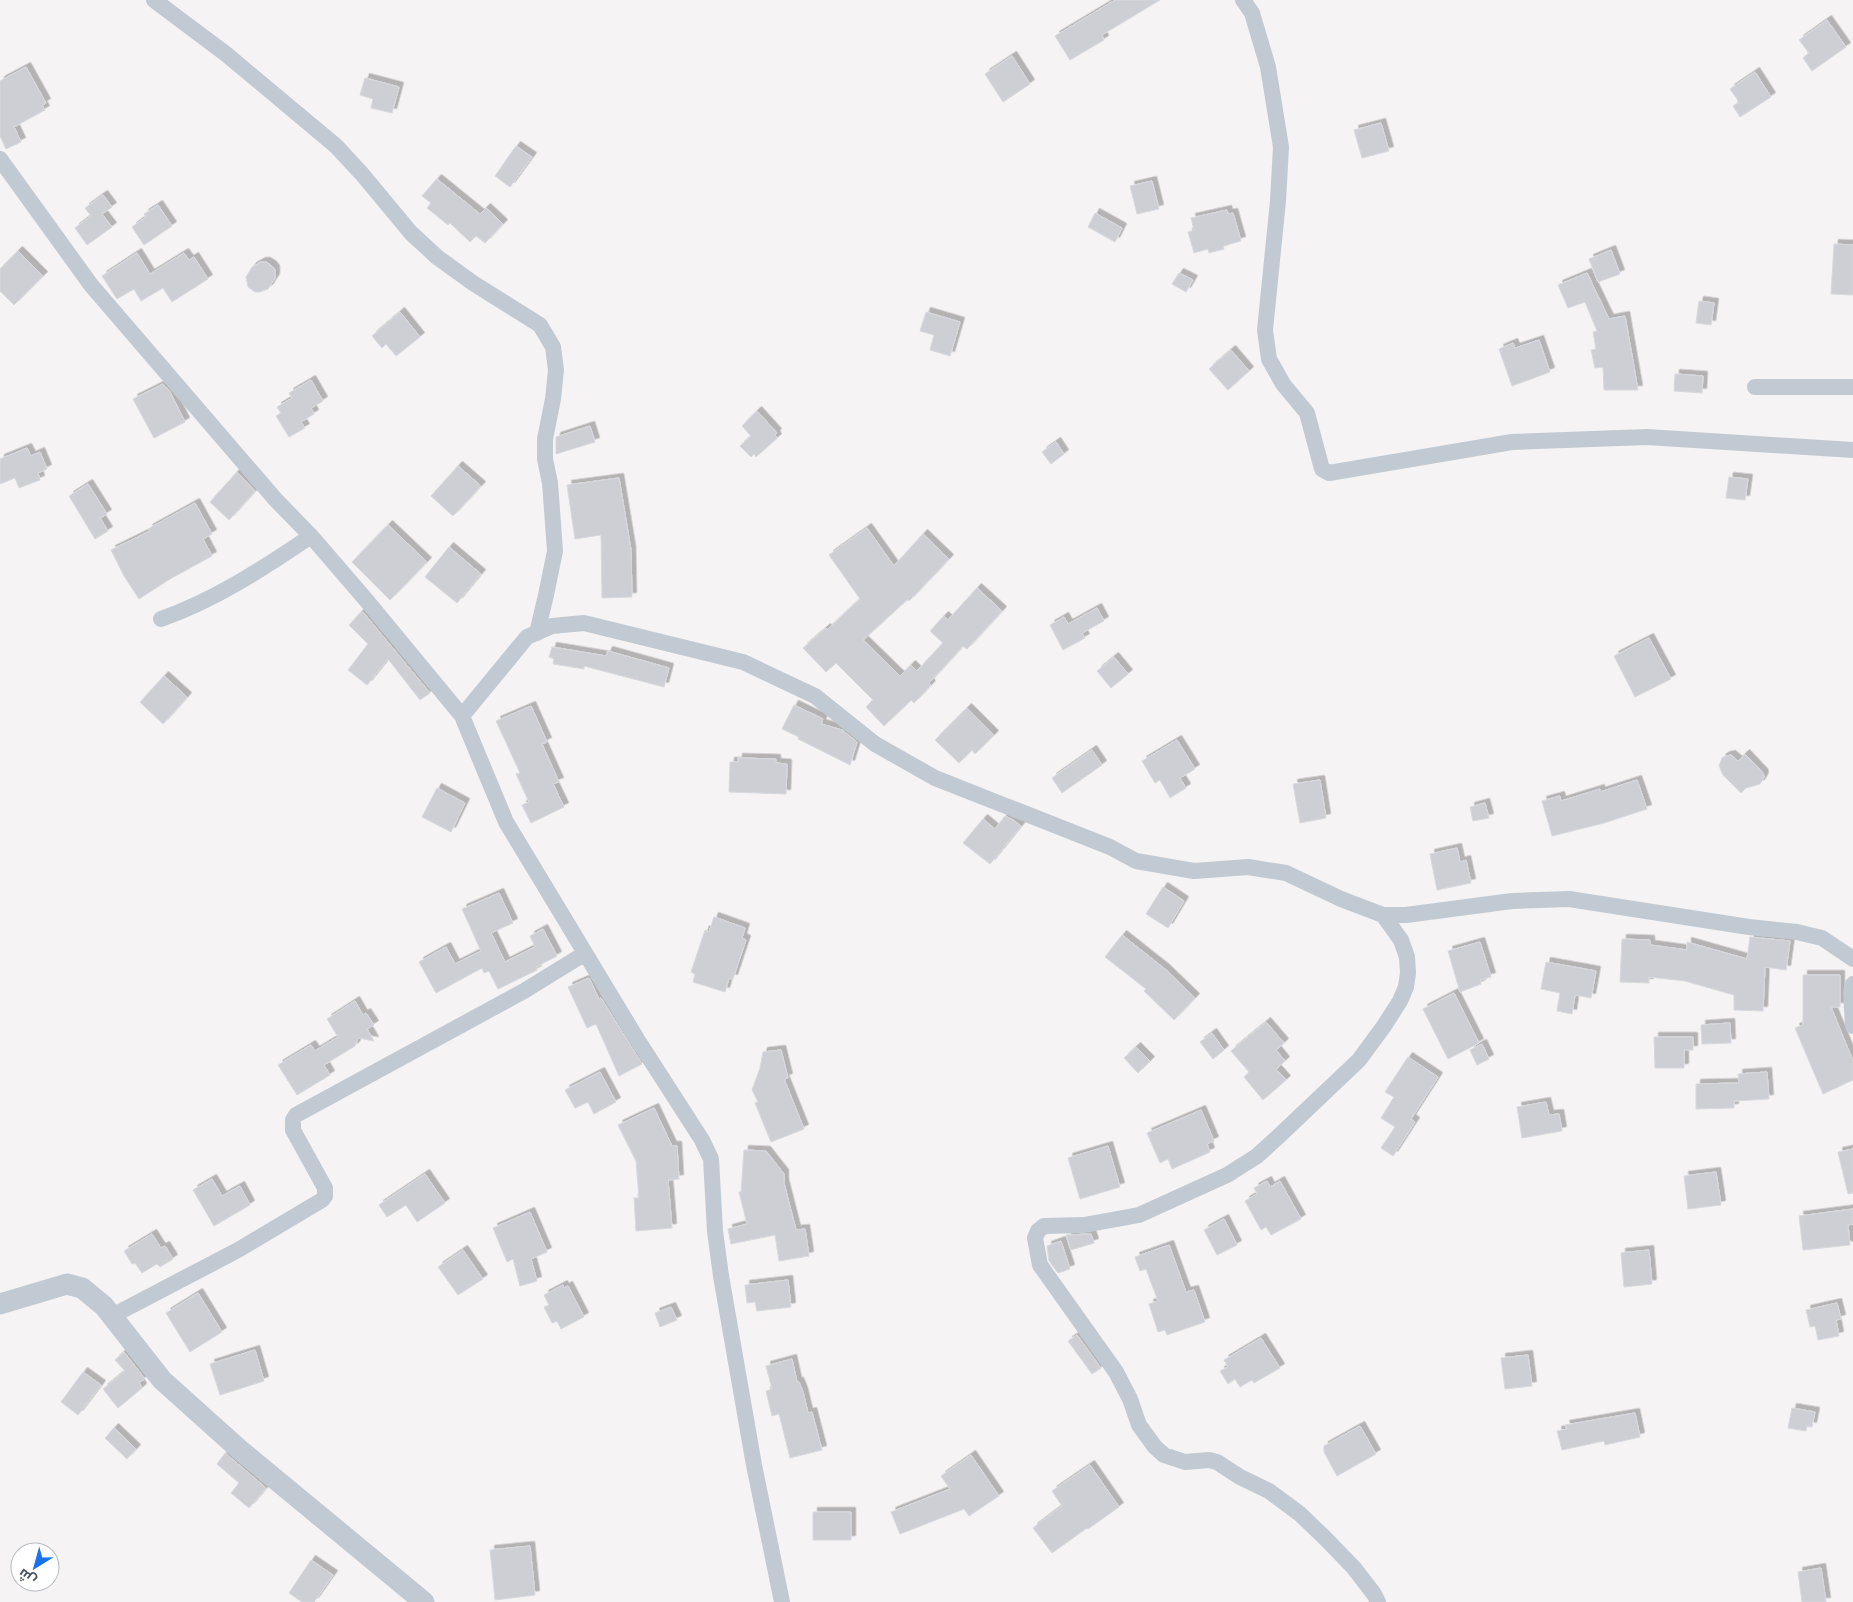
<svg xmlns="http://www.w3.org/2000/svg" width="1853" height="1602" font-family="'Noto Sans',Cairo,sans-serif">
	<defs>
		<filter id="shadow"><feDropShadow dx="4.5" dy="-4.5" stdDeviation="0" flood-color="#0004"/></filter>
	</defs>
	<rect width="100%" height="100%" fill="#f5f3f3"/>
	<path fill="#cdcfd5" stroke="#d7d9de" filter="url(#shadow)" d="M1115,0H1160L1102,35L1104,40L1070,60L1055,36Z
		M1827,20L1846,47L1812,71L1803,58L1809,53L1799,40Z
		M1012,56L1030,84L1003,102L985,74Z
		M26,67L46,103L42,105L45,110L14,127L21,142L6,149L0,136V81Z
		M1755,72L1771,97L1740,117L1733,106L1739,102L1730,89Z
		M365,78L399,87L392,113L371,108L373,99L360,95Z
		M1381,123L1389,151L1362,158L1354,130Z
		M516,146L532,157L510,187L495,176Z
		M437,179L480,214L486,208L503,224L485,243L476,236L470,242L450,223L448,225L427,208L431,203L422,196Z
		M1152,181L1159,209L1137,214L1130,186Z
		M103,195L112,207L102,214L112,227L87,245L75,228L91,216L85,208Z
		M158,205L172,226L144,245L132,227L146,217L144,214Z
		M1227,210L1228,214L1233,213L1241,241L1223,246L1224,249L1209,253L1208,249L1194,253L1188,232L1194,230L1191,218Z
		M1095,213L1122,228L1115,242L1088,227Z
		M1834,244L1853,245V295L1831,294Z
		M1611,250L1620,274L1598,282L1589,259Z
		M18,251L43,276L14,305L0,291V269Z
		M137,253L150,274L184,253L189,260L194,257L208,279L172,302L163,288L141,301L134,289L117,299L102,276Z
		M261,262H266L272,266L275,270V278L268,289L260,292H255L248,287L246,277L252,267Z
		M1179,273L1193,280L1186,292L1172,284Z
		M1587,273L1609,319L1625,316L1638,390H1604L1603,367L1595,368L1591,350L1596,349L1593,332L1597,331L1585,302L1568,308L1558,285Z
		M1699,301L1714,303L1711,325L1696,323Z
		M400,312L420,337L396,356L386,344L382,348L372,336Z
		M926,312L960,322L950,356L930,350L934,335L920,331Z
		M1539,340L1550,372L1512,386L1499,349L1513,343L1515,348Z
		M1231,350L1249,371L1228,390L1209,369Z
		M1675,374L1703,376L1702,393L1674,391Z
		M311,380L323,401L311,408L314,414L301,422L305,428L289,437L276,416L281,413L277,407L292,398L289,393Z
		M163,384L170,392L185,422L154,438L133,399Z
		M757,411L777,433L775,435L777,438L756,457L754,454L751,457L740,446L751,436L742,426Z
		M590,426L595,442L556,454V437Z
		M1056,442L1064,454L1051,464L1042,452Z
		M27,448L31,456L40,452L47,469L38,473L40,480L19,488L15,478L0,484V459Z
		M458,466L481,486L453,516L431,496Z
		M237,472L255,491L229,520L210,502Z
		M1729,477L1748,479L1745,500L1726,498Z
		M619,478L631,550L632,597L602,598L601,535L575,539L567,485Z
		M88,484L107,514L100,518L108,531L95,539L69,496Z
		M195,503L212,534L203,539L212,556L170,579L139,599L124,576L111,550L150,531L148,529Z
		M388,525L427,562L390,600L352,562Z
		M867,528L894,566L923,534L949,559L909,601L908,599L863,640L900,676L911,665L917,671L943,643L930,631L944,616L948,620L977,588L1002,611L967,649L963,646L929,683L931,685L914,703L911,700L884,726L866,707L873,700L836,663L826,672L803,648L826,628L827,630L860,599L829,555Z
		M449,547L481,574L457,603L425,577Z
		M1097,608L1104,621L1082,633L1085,638L1063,650L1050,625L1064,617L1068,624Z
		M362,611L430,693L420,700L388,659L367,685L348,670L368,644L349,625Z
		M1649,638L1671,679L1635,697L1614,656Z
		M552,647L606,656L608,651L669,668L664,687L584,666V669L553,664L554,659L549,657Z
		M1114,657L1128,674L1111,688L1097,671Z
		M164,676L187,697L163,724L140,702Z
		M794,705L823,719L821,724L842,730L857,742L850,765L798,739L799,737L782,729Z
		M531,706L547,742L542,744L559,782L553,784L564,807L531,823L522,805L529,802L516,774L520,773L496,721Z
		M967,708L994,735L975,754L972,750L959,763L935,740Z
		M1177,740L1195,769L1180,778L1186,788L1170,798L1160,780L1155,783L1142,761Z
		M1092,750L1102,765L1062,793L1052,778Z
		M1745,754L1763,773L1764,777L1760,784L1746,788L1741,793L1723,775L1719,766L1722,758L1726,756L1731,755L1738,761Z
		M738,758L776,759V763L787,764L786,794L729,792L730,762H738Z
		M1320,780L1326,818L1300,823L1293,784Z
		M1637,780L1647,809L1604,823L1552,836L1542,801L1560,796L1561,801L1600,789V792Z
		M437,788L465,803L451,832L422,817Z
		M1485,803L1489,818L1473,821L1470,807Z
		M1005,816L1013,820L1021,826L990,864L963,843L983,819L995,829Z
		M1457,848L1460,862L1466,860L1471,883L1437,890L1430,854Z
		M1163,887L1184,901L1168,928L1146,914Z
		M499,893L513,923L491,933L505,962L535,947L530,936L543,929L557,956L536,967L537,970L498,989L489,971L484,973L482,968L436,993L419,962L446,947L455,964L481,951L462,909Z
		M714,917L745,928L742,938L746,940L733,979L729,978L725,992L693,982L695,974L691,972L705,930L709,932Z
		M1122,935L1165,969L1195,998L1174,1020L1144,991L1146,989L1105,957Z
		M1750,937L1790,941L1786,970L1765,967L1763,1011L1734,1010V995L1685,981L1649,977V983L1620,982L1622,939L1650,940V945L1687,950V942L1747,959Z
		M1480,942L1491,977L1480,980L1481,984L1460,992L1448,951Z
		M1546,962L1596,971L1591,998L1575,995L1572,1014L1557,1011L1560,993L1541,989Z
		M1803,975H1840V1007H1831L1853,1061V1080L1823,1094L1795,1028L1803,1025Z
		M589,978L599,999L601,998L642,1064L619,1076L596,1024L587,1028L568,987Z
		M1454,993L1479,1043L1448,1059L1423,1009Z
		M355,1001L363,1015L366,1013L374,1025L367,1029L374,1041L358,1038L355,1046L324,1065L330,1075L297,1095L278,1065L311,1045L315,1051L338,1037L327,1019Z
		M1266,1022L1284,1043L1276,1050L1285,1061L1276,1069L1286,1080L1263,1100L1244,1077L1249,1072L1231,1051Z
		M1730,1023L1731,1043L1702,1044L1701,1025Z
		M1212,1033L1224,1050L1213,1059L1200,1042Z
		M1654,1037H1693V1050H1684V1068H1655Z
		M1482,1044L1489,1059L1477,1065L1470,1050Z
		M1136,1047L1150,1061L1138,1073L1124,1058Z
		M781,1050L788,1078L784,1079L804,1129L771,1142L755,1103L758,1102L752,1090L760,1068L763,1052Z
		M1408,1057L1438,1077L1411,1119L1415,1122L1393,1156L1381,1148L1395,1127L1381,1118L1394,1097L1385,1092Z
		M600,1072L616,1102L594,1114L588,1102L575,1108L565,1090Z
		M1767,1072L1769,1099L1734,1101V1108L1696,1109V1084L1739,1083L1738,1074Z
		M1546,1102L1549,1115L1559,1114L1562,1131L1522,1138L1517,1107Z
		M654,1108L672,1146H677L679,1179L668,1180L672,1228L636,1231L634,1198H639L636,1161L618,1125Z
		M1201,1110L1214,1141L1207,1144L1210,1152L1172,1169L1168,1159L1160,1163L1147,1133Z
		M1108,1146L1120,1187L1080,1199L1068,1158Z
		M1853,1149V1193L1848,1194L1838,1152Z
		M744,1150L766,1151L784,1174V1183L796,1230L805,1229L809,1256L779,1261L775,1235L731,1244L728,1229L747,1224L739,1192H741Z
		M1716,1172L1721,1205L1688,1209L1684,1176Z
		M425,1174L445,1203L417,1222L406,1205L387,1217L379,1205Z
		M212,1179L222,1196L240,1186L250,1205L214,1226L193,1190Z
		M1267,1181L1270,1187L1280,1181L1301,1219L1271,1235L1266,1227L1261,1230L1245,1201L1257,1194L1254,1188Z
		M1853,1209V1224L1848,1225L1850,1245L1803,1250L1799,1216Z
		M530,1212L547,1252L531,1259L537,1281L520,1286L513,1259L507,1262L493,1228Z
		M1224,1219L1237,1245L1217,1255L1204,1230Z
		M152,1234L161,1248L165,1246L173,1259L160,1267L157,1264L142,1273L135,1263L132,1264L124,1251Z
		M1091,1234L1094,1243L1071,1250L1066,1235Z
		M1061,1241L1070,1269L1058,1273L1049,1261L1047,1246Z
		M1169,1245L1186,1292L1194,1290L1205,1322L1167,1335L1165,1330L1158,1332L1149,1304L1158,1301L1146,1269L1140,1271L1135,1257Z
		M463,1250L483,1279L458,1295L438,1267Z
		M1649,1250L1652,1284L1624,1287L1621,1253Z
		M788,1280L791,1307L757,1311L755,1302L747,1303L745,1285Z
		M563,1285L564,1288L568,1286L584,1317L561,1329L557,1321L552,1323L544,1307L549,1305L544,1295Z
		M198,1293L222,1332L190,1352L166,1313Z
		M1837,1303L1841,1319L1836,1320L1839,1336L1818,1340L1815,1326L1810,1327L1806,1310Z
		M671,1307L677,1320L660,1327L655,1313Z
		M1077,1335L1101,1368L1092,1374L1068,1341Z
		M1261,1338L1280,1368L1254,1383L1252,1380L1240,1387L1235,1379L1228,1384L1220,1371L1228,1367L1224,1360Z
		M255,1350L264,1381L220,1395L210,1364Z
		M124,1352L145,1379L139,1382L142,1388L118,1408L103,1389L125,1371L115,1360Z
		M1528,1355L1532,1386L1505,1389L1501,1358Z
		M792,1359L797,1382H799L803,1392L808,1413L812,1412L822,1450L790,1458L779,1414L772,1416L766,1391L772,1389L766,1366Z
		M83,1372L101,1385L78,1415L61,1402Z
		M1792,1408L1815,1412L1812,1427L1807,1425L1806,1431L1788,1428Z
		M1635,1413L1640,1437L1605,1445L1604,1441L1562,1450L1557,1431L1567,1429L1565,1425Z
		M1360,1426L1376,1454L1337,1476L1324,1452V1446Z
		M114,1428L136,1449L127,1459L105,1438Z
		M225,1453L266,1488L249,1508L231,1493L239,1483L217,1464Z
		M971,1455L999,1496L969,1516L964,1509L900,1534L891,1512L950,1489L941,1476Z
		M1090,1465L1119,1507L1088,1529L1087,1528L1052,1553L1033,1528L1062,1506L1052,1491Z
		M813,1512H851V1540H813Z
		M530,1546L535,1595L495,1600L490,1550Z
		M311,1560L333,1575L314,1602H302L289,1593Z
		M1821,1568L1826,1602H1802L1798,1572Z"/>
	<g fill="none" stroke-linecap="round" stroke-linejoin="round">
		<path stroke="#c1cad2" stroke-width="16" d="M154,0L226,54L336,146L362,174L411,233L437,257L473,283L540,325L553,347L556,370L553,399L545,439V459L550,483L555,551L546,595L537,633
			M1243,0L1252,13L1268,67L1281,147L1278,201L1265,330L1269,359L1283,384L1307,413L1322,469L1329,473L1512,442L1647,437L1853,450
			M0,159L91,285L275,499L311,536L367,601L462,716L506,822L637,1039L702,1140L711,1159L715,1231L721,1276L754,1465L782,1602
			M1755,387H1853
			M161,619C215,600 264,568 311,536
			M462,716L527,637L552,626L584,623L743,662L815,696L875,744L935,778L1110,847L1136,861L1194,871L1248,867L1286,873L1341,899L1383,915H1406L1512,901L1569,899L1749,927L1797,932L1822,938L1853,959
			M1853,984L1851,992L1853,1026
			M112,1316L238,1250L322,1200L325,1196V1188L293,1130V1120L296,1115L524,991L584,954
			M1378,1602L1374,1594L1354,1568L1326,1539L1300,1514L1269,1491L1240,1477L1217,1462L1209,1460L1185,1462L1164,1455L1155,1447L1139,1425L1130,1399L1116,1372L1040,1265L1035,1238L1038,1231L1044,1226L1084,1225L1139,1215L1227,1175L1257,1156L1280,1135L1359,1060L1384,1026L1400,1001L1406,987L1408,973L1407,957L1401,940L1383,915"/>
		<path stroke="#c1cad2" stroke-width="21" d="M0,1304L67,1284L82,1288L104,1306L162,1380L240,1450L424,1602"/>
	</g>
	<g transform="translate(35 1567) rotate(217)"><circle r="24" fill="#ffffff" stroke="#b7bbc0"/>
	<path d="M0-4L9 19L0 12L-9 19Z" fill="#1a73e8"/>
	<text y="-8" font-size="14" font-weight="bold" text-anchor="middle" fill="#4a5661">ش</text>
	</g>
</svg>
